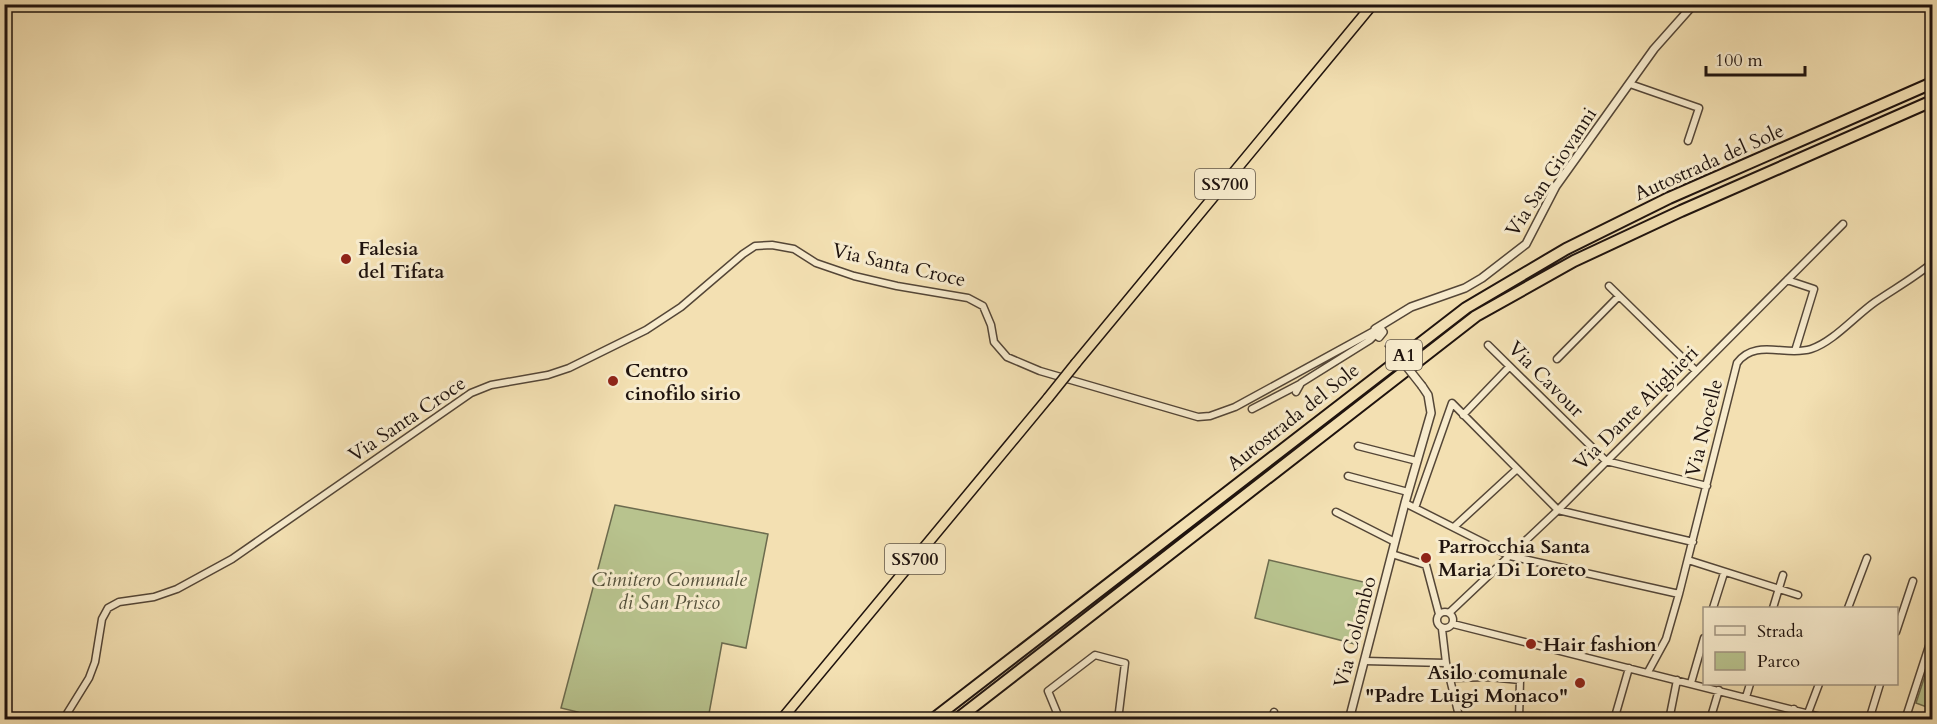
<svg xmlns="http://www.w3.org/2000/svg" width="1937" height="724" font-family="Cardo,serif">
	<rect width="100%" height="100%" fill="#f3e0b2"/>
	<filter id="stains"><feTurbulence type="fractalNoise" baseFrequency=".00333" numOctaves="4"/><feColorMatrix values="0 0 0 0 .2 0 0 0 0 .09 0 0 0 0 .02 0 0 0 .5 -.17"/></filter>
	<radialGradient id="worn" r=".72"><stop offset=".6" stop-color="#630" stop-opacity="0"/><stop offset="1" stop-color="#630" stop-opacity=".3"/></radialGradient>
	<path fill="#b8c38e" stroke="#6c6b4e" stroke-width="1.5" d="M615,505L768,534L746,648L722,643L708,719L596,720L578,715V712L561,708Z
		M1269,560L1372,584L1355,644L1255,618Z
		M1932,654V709L1916,703Z"/>
	<g fill="none" stroke-linecap="round" stroke-linejoin="round">
		<g stroke="#544637" stroke-width="9">
			<path id="minor" d="M1630,84L1699,108L1688,141
				M1787,280L1814,289L1795,351
				M1609,286L1696,371
				M1488,345L1606,461L1707,486
				M1557,359L1619,296
				M1296,392L1301,383L1370,340L1375,335
				M1252,409L1300,384
				M1463,415L1509,367
				M1358,446L1417,461
				M1348,476L1408,492
				M1405,503L1510,556L1679,594
				M1415,508L1452,403L1558,510L1693,542
				M1336,512L1395,542
				M1454,527L1517,469
				M1392,554L1426,565L1439,614
				M1688,560L1798,595
				M1713,608L1724,573
				M1773,608L1783,575
				M1848,608L1867,558
				M1437 620a8 8 0 1 1 16 0a8 8 0 1 1-16 0Z
				M1449,613L1558,510L1843,224
				M1453,624L1833,720
				M1442,629L1446,663L1460,720
				M1896,632L1913,581
				M1365,661L1446,663
				M1648,672L1666,639L1679,594L1737,363C1755,338 1786,357 1811,349C1833,342 1855,316 1875,302C1894,289 1914,278 1932,263
				M1451,678L1489,677L1520,680L1519,720
				M1691,683L1704,638
				M1746,697L1750,684
				M1808,713L1819,684
				M63,720L89,678L95,662L102,619L108,608L119,602L154,597L177,589L232,559L471,393L491,385L548,375L569,368L646,330L681,307L743,254L755,246L772,245L794,249L816,263L854,276L897,286L968,298L983,306L991,325L994,342L1007,357L1040,371L1198,417L1210,416L1235,407L1374,331
				M1060,720L1048,691L1095,655L1125,663L1118,720
				M1272,720L1274,712
				M1614,720L1629,668
				M1669,720L1677,680
				M1710,720L1719,690
				M1791,720L1794,709
				M1869,720L1880,684
				M1905,720L1932,637"/>
		</g>
		<g stroke="#544637" stroke-width="10">
			<path id="tertiary" d="M1379,327L1383,332L1379,337L1375,334V329L1411,307L1465,288L1482,278L1526,244L1556,186L1654,49L1694,4
				M1349,720L1405,503L1431,413L1428,395L1422,386"/>
		</g>
		<g stroke="#1f130e" stroke-width="12">
			<path id="trunk" d="M1076,363L1373,4
				M781,720L1048,398"/>
		</g>
		<g stroke="#1f130e" stroke-width="14">
			<path id="motorway" d="M932,720L1466,308L1566,249L1669,198L1932,83
				M956,720L1476,316L1574,261L1681,211L1932,101"/>
		</g>
		<use href="#minor" stroke="#f7ebcd" stroke-width="6"/>
		<use href="#tertiary" stroke="#f7ebcd" stroke-width="7"/>
		<use href="#trunk" stroke="#f3e0b2" stroke-width="9"/>
		<use href="#motorway" stroke="#f3e0b2" stroke-width="10"/>
		<g stroke="#544637" stroke-width="10" stroke-linecap="butt">
			<path id="tertiary-bridge" d="M1388,343L1422,386"/>
		</g>
		<g stroke="#1f130e" stroke-width="12" stroke-linecap="butt">
			<path id="trunk-bridge" d="M1048,398L1076,363"/>
		</g>
		<use href="#tertiary-bridge" stroke="#f7ebcd" stroke-width="7"/>
		<use href="#trunk-bridge" stroke="#f3e0b2" stroke-width="9"/>
	</g>
	<g fill="#8f2418" stroke="#f7ebcd" stroke-width="2">
		<circle cx="346" cy="259" r="6"/>
		<circle cx="613" cy="381" r="6"/>
		<circle cx="1426" cy="558" r="6"/>
		<circle cx="1531" cy="644" r="6"/>
		<circle cx="1580" cy="683" r="6"/>
	</g>
	<g text-anchor="middle" dominant-baseline="central" stroke-width="6" stroke-linejoin="round" paint-order="stroke">
		<g fill="#f7ebcd" stroke="#605447" stroke-width="1.5">
			<rect x="1195" y="169" width="60" height="30" rx="4.5"/>
			<rect x="1386" y="340" width="36" height="30" rx="4.5"/>
			<rect x="885" y="544" width="60" height="30" rx="4.5"/>
		</g>
		<g font-size="18" font-weight="bold" fill="#1f130e">
			<text x="1225" y="184">SS700</text>
			<text x="1404" y="355">A1</text>
			<text x="915" y="559">SS700</text>
		</g>
		<g font-size="20" fill="#1f130e" stroke="#f7ebcd">
			<text transform="translate(1709 162) rotate(-24)">Autostrada del Sole</text>
			<text transform="translate(1551 172) rotate(-57)">Via San Giovanni</text>
			<text transform="translate(899 265) rotate(13)">Via Santa Croce</text>
			<text transform="translate(1546 379) rotate(45)">Via Cavour</text>
			<text transform="translate(1636 408) rotate(-45)">Via Dante Alighieri</text>
			<text transform="translate(1293 417) rotate(-38)">Autostrada del Sole</text>
			<text transform="translate(407 419) rotate(-34)">Via Santa Croce</text>
			<text transform="translate(1704 428) rotate(-76)">Via Nocelle</text>
			<text transform="translate(1355 632) rotate(-75)">Via Colombo</text>
		</g>
		<g font-size="20" font-weight="bold" fill="#1f130e" stroke="#f7ebcd" text-anchor="start">
			<text x="358" y="248">Falesia<tspan x="358" dy="23">del Tifata</tspan></text>
			<text x="625" y="370">Centro<tspan x="625" dy="23">cinofilo sirio</tspan></text>
			<text x="1438" y="546">Parrocchia Santa<tspan x="1438" dy="23">Maria Di Loreto</tspan></text>
			<text x="1543" y="644">Hair fashion</text>
			<text x="1568" y="672" text-anchor="end">Asilo comunale<tspan x="1568" dy="23">"Padre Luigi Monaco"</tspan></text>
		</g>
		<g font-size="20" font-style="italic" fill="#55513b" stroke="#f7ebcd">
			<text x="669" y="579">Cimitero Comunale<tspan x="669" dy="23">di San Prisco</tspan></text>
		</g>
	</g>
	<rect width="1937" height="724" fill="none" stroke="#f3e0b2" stroke-width="24"/>
	<rect x="6" y="6" width="1925" height="712" fill="none" stroke="#1f130e" stroke-width="3"/>
	<rect x="12" y="12" width="1913" height="700" fill="none" stroke="#1f130e" stroke-width="1.5"/>
	<rect x="1703" y="607" width="195" height="78" fill="#f7ebcd" stroke="#a19581" stroke-width="1.5"/>
	<rect x="1715" y="626" width="30" height="9" fill="#f7ebcd" stroke="#a19581" stroke-width="1.5"/>
	<text x="1757" y="637" font-size="18" fill="#1f130e">Strada</text>
	<rect x="1715" y="652" width="30" height="18" fill="#b8c38e" stroke="#a19581" stroke-width="1.5"/>
	<text x="1757" y="667" font-size="18" fill="#1f130e">Parco</text>
	<path d="M1706 66v9h99v-9" fill="none" stroke="#1f130e" stroke-width="3"/>
	<text x="1715" y="66" font-size="18" fill="#1f130e" stroke="#f7ebcd" stroke-width="4.5" paint-order="stroke">100 m</text>
	<rect width="100%" height="100%" filter="url(#stains)"/>
	<rect width="100%" height="100%" fill="url(#worn)"/>
</svg>
